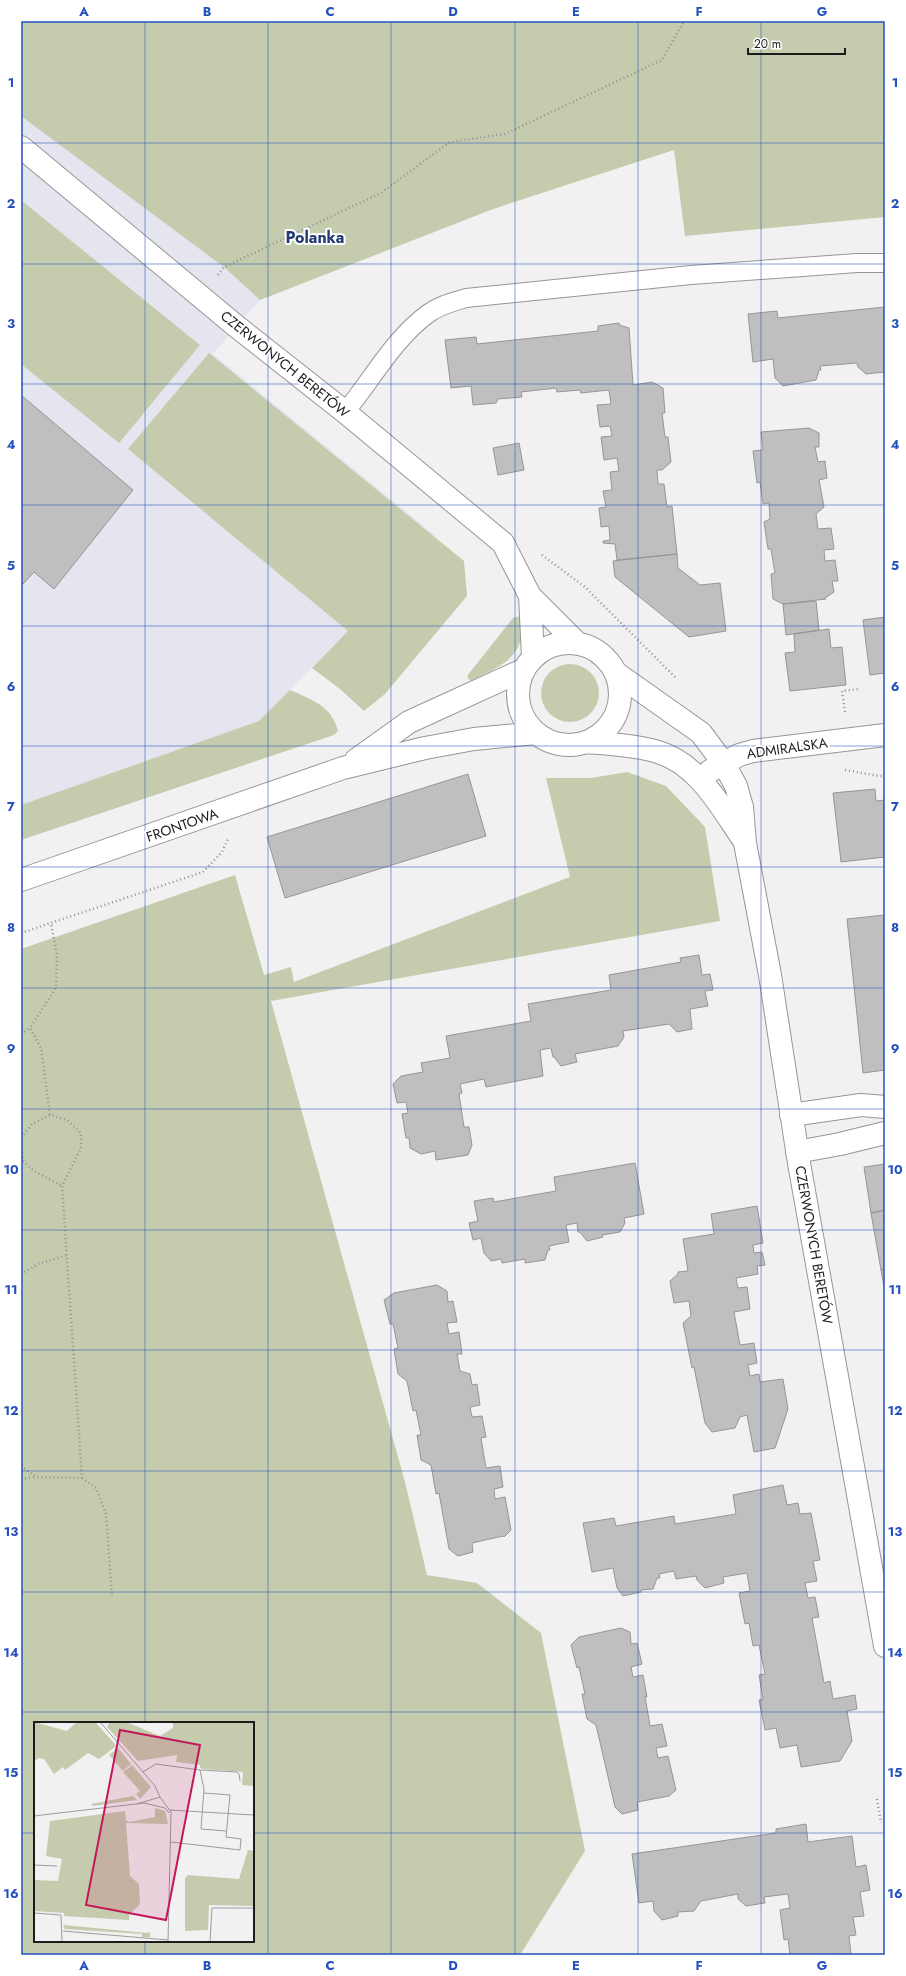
<svg xmlns="http://www.w3.org/2000/svg" width="906" height="1976" font-family="Jost,sans-serif">
	<rect width="100%" height="100%" fill="#f1f1f2"/>
	<path fill="#e4e5ee" d="M21,21H885L762,119L493,209L260,300L213,354L436,536L348,631L259,721L21,805Z"/>
	<path fill="#c5ccae" fill-rule="evenodd" d="M21,21H885V217L685,236L674,150L493,209L260,300L224,267L21,116Z
		M22,201L200,345L119,443L21,364Z
		M209,353L464,561L467,596L385,694L364,711L340,689L312,668L348,631L128,449Z
		M520,616C529,657 500,666 470,681L467,676L513,618Z
		M541 693a29 29 0 1 1 58 0a29 29 0 1 1-58 0Z
		M290,690C312,700 331,705 338,731L334,735L21,840V805L259,721Z
		M627,772L666,786L705,827L720,921L271,1001L405,1482L427,1575L477,1583L541,1633L585,1851L520,1955H21V949L235,875L264,975L291,967L294,982L570,877L546,778H591ZM35,1723H253V1941H35Z"/>
	<path fill="#bfbfc0" stroke="#969697" d="M885,307V372L866,374L858,367L857,363L820,366L821,370H819L816,380L783,386L775,378L773,359L753,362L748,314L777,311L778,318Z
		M619,323V325L629,328L633,385L652,382L663,388L665,413H662L665,437H668L671,462L662,470H657L658,484H664L667,507L672,506L677,554L617,560L615,544L603,543V541L610,540L609,526L601,527L599,508L606,507L603,491L612,490L610,472L619,471L617,458L604,460L601,437L612,436L610,426L600,427L597,405L611,404L609,390L581,393L580,390L557,392L556,388L521,392L522,397L498,399L496,403L473,405L471,386L451,388L445,340L476,337L477,344L598,331V326Z
		M21,395L133,490L54,589L34,572L23,584L21,582Z
		M809,428L819,433V447H815L818,462L825,461L827,478L819,480L824,507L816,514L818,529L831,528L834,549L824,550L825,561L835,560L838,581H832L834,592L825,598L826,599L783,604L773,599L771,574L775,573L771,549H768L764,522L770,519L769,503L763,504L760,482L757,483L753,451L763,450L761,432Z
		M519,443L524,470L498,475L493,448Z
		M677,554L678,568L700,585L720,583L726,631L689,637L615,577L613,561Z
		M816,601L819,630L786,635L783,604Z
		M885,617V673L870,675L863,620Z
		M829,629L831,648L842,647L846,685L790,691L785,653L795,652L794,634Z
		M468,774L486,836L285,898L267,837Z
		M875,789L876,801L885,800V857L841,862L833,793Z
		M885,915V1070L863,1073L847,919Z
		M699,955L702,975L710,974L713,990L705,991L708,1006L690,1009L692,1029L677,1032L669,1024L623,1031L624,1037L618,1046L575,1054L577,1062L561,1066L554,1057H553L551,1048L540,1050L543,1076L486,1087L484,1079L460,1084L462,1093L459,1094L464,1127H469L472,1145L468,1155L436,1160L435,1151L421,1154L410,1148L409,1138H406L402,1114L408,1113L406,1102L397,1103L393,1084L401,1076L423,1072L421,1063L450,1058L446,1036L531,1021L528,1004L611,990L609,975L681,962L680,958Z
		M635,1163L644,1214L624,1218L625,1223L620,1232L602,1235L603,1237L587,1241L580,1232H578L577,1223L566,1225L569,1242L549,1246L550,1250H548L545,1260L525,1263V1259L502,1263L501,1259L491,1261L484,1253L481,1238L473,1240L469,1223L478,1221L474,1201L493,1198L494,1202L556,1191L554,1177Z
		M885,1164V1210L871,1213L864,1167Z
		M757,1206L763,1243L753,1245L754,1253L762,1252L765,1265L757,1266L758,1274L736,1278L738,1288L747,1287L750,1309L734,1312L740,1345L754,1343L757,1363L748,1365L750,1376L759,1374L760,1382L783,1379L788,1409L775,1448L754,1452L747,1415L740,1417L735,1428L712,1432L705,1423L694,1367L692,1368L683,1323L691,1316L689,1301L674,1303L670,1281L678,1274V1272L688,1271L683,1239L714,1234L711,1214Z
		M885,1210V1269L881,1270L871,1213Z
		M885,1269V1292L881,1270Z
		M437,1285L447,1291L448,1302L453,1301L457,1322L447,1323L449,1334L459,1332L462,1354H457L460,1371L470,1374L472,1385L477,1384L480,1405L470,1407L472,1417L482,1416L486,1437L481,1438L486,1468L500,1466L503,1487L494,1489L495,1499L505,1497L511,1530L504,1537L503,1536L472,1543L473,1552L458,1556L449,1549L439,1493L436,1494L431,1465L421,1460L417,1435H421L416,1410L413,1411L407,1381L398,1374L394,1349L398,1348L393,1324H390L384,1300L394,1293Z
		M783,1485L787,1505L798,1503L800,1514L811,1513L820,1560L813,1561L817,1581L805,1583L808,1598L815,1597L819,1617L812,1618L824,1683L830,1681L833,1699L855,1695L857,1709L847,1711L852,1741L840,1761L801,1767L797,1745L780,1748L776,1728L765,1730L759,1700L763,1699L759,1675L765,1674L759,1645L753,1646L749,1623L745,1624L739,1593L750,1591L747,1573L723,1577L724,1583L705,1588L697,1580L696,1576L676,1579L674,1571L659,1574L660,1578H657L653,1589L641,1590V1592L623,1596L617,1588L613,1568L592,1572L583,1523L614,1518L616,1526L674,1516L675,1524L736,1514L733,1495Z
		M621,1628L630,1632L631,1644L637,1643L642,1664L631,1667L633,1677L643,1675L647,1697L645,1696L650,1726L662,1724L667,1746L656,1748L658,1758L668,1756L676,1790L669,1796L637,1802L638,1810L622,1814L615,1807L596,1725L587,1719L582,1694H585L579,1667L577,1668L571,1645L579,1637Z
		M806,1824L808,1842L852,1836L856,1867L866,1865L870,1890L860,1892L864,1916L853,1917L856,1935L849,1936L851,1954L790,1955L788,1939L784,1940L780,1910L790,1908L788,1894L764,1897L765,1903L746,1906L738,1899V1894L701,1901L694,1911L678,1912V1916L662,1920L654,1911L653,1901L639,1903L632,1854L776,1833V1829Z"/>
	<g fill="none" stroke-linecap="round" stroke-linejoin="round">
		<g stroke="#969697" stroke-width="20">
			<path id="service" d="M345,412C372,380 394,338 429,313C440,305 453,302 466,298L691,275L857,263H885"/>
		</g>
		<g stroke="#969697" stroke-width="24">
			<path id="minor" d="M21,147L236,326L345,412L503,543L530,596L578,644
				M530,596L533,657
				M518 694a51 51 0 1 1 102 0a51 51 0 1 1-102 0Z
				M616,673L701,733L724,764L736,786L742,807L745,843L770,975L799,1163L885,1646
				M585,742C609,744 635,745 658,752C699,764 722,809 745,842
				M356,760L409,722L523,670
				M710,771L739,755L753,751L885,735
				M21,880L343,768L425,748L474,739L536,733
				M791,1115L861,1105L885,1107
				M797,1152L840,1144L885,1133"/>
		</g>
		<path stroke="#939394" stroke-width="2.5" stroke-dasharray="1 3" stroke-linecap="butt" d="M218,275L224,267L381,193L450,142L505,134L662,60L684,21
			M542,555L585,587L677,679
			M845,712L842,691L859,689
			M845,770L879,776H885
			M21,933L203,872L222,852L228,839
			M21,1034L30,1028
			M23,1161L34,1171L62,1186
			M21,1165L23,1161L21,1138L32,1124L50,1115
			M21,1274L38,1264L67,1255
			M21,1466L36,1477L82,1478L62,1186L81,1148V1133L67,1120L50,1115L41,1048L30,1028L56,988L57,956L51,923
			M82,1478L96,1488L106,1514L112,1597
			M21,1479L36,1477
			M877,1799L881,1823"/>
		<use href="#service" stroke="#fff" stroke-width="18"/>
		<use href="#minor" stroke="#fff" stroke-width="22"/>
	</g>
	<path fill="none" stroke="#2551bf" stroke-width="1" stroke-opacity="0.55" d="M145,21V1723M268,21V1955M391,21V1955M515,21V1955M638,21V1955M761,21V1955M21,143H885M21,264H885M21,384H885M21,505H885M21,626H885M21,746H885M21,867H885M21,988H885M21,1109H885M21,1230H885M21,1350H885M21,1471H885M21,1592H885M21,1712H885M21,1833H35M253,1833H885M145,1941V1955"/>
	<g text-anchor="middle" dominant-baseline="central" stroke-width="4" stroke-linejoin="round" paint-order="stroke">
		<g font-size="14" fill="#1c1c1d" stroke="#fff">
			<text transform="translate(285 364) rotate(39)">CZERWONYCH BERETÓW</text>
			<text transform="translate(787 748) rotate(-8)">ADMIRALSKA</text>
			<text transform="translate(182 825) rotate(-19)">FRONTOWA</text>
			<text transform="translate(814 1245) rotate(80)">CZERWONYCH BERETÓW</text>
		</g>
		<g font-size="16" font-weight="bold" fill="#223a71" stroke="#fff">
			<text x="315" y="237">Polanka</text>
		</g>
	</g>
	<g transform="translate(34 1722)">
		<rect width="220" height="220" fill="#f1f1f2"/>
		<path d="M0,0L33,9L43,0H61L81,22V25L65,37L54,31L31,48L29,45L20,52L10,37L5,36L0,39ZM76,0H92L126,14L139,6V0H220V64L208,63L209,50L169,47L166,46V43L142,40L143,33L104,39L73,5ZM84,26L97,42L89,49L75,33ZM98,43L117,65L106,77L102,72L106,69L89,50ZM99,74L103,78L59,84L57,82ZM121,86L131,89L134,102L92,101L96,154L105,162L106,182L95,193V198L30,194V191L0,189V170H3L0,169V158L24,159L28,137L12,134L16,99L91,89L92,98L95,100L121,95ZM214,128L220,129V184L175,183L174,208L151,209V156L154,153L205,157ZM29,203L113,211L116,210V215H108V212L31,207Z" fill="#c5ccae"/>
		<path fill="none" stroke="#9c9c9d" stroke-width="1" d="M66,0L121,64L126,75M166,48L203,50L205,52L206,59M109,50L122,42L166,48L170,67L167,107L192,109M103,82L126,75L137,90L134,220M135,88L220,93M0,94L110,81L131,86L135,91M137,120L206,128L207,117L192,115L196,73L170,71M0,143L23,144M0,191L27,193L28,220M29,209L134,218M176,220L178,186H220"/>
		<path fill="#c2185b" fill-opacity="0.15" stroke="#c2185b" stroke-width="2" d="M86,8L166,23L132,198L52,183Z"/>
		<rect width="220" height="220" fill="none" stroke="#1c1c1d" stroke-width="2"/>
	</g>
	<rect width="906" height="1976" fill="none" stroke="#ffffff" stroke-width="44"/>
	<path d="M748 48v6h97v-6" fill="none" stroke="#1c1c1d" stroke-width="2"/>
	<text x="754" y="48" font-size="12" fill="#1c1c1d" stroke="#ffffff" stroke-width="3" paint-order="stroke">20 m</text>
	<rect x="22" y="22" width="862" height="1932" fill="none" stroke="#2551bf" stroke-width="1.5"/>
	<g font-size="13" text-anchor="middle" font-weight="bold" fill="#2551bf">
		<text x="84" y="16">A</text>
		<text x="207" y="16">B</text>
		<text x="330" y="16">C</text>
		<text x="453" y="16">D</text>
		<text x="576" y="16">E</text>
		<text x="699" y="16">F</text>
		<text x="822" y="16">G</text>
		<text x="11" y="87">1</text>
		<text x="895" y="87">1</text>
		<text x="11" y="208">2</text>
		<text x="895" y="208">2</text>
		<text x="11" y="328">3</text>
		<text x="895" y="328">3</text>
		<text x="11" y="449">4</text>
		<text x="895" y="449">4</text>
		<text x="11" y="570">5</text>
		<text x="895" y="570">5</text>
		<text x="11" y="691">6</text>
		<text x="895" y="691">6</text>
		<text x="11" y="811">7</text>
		<text x="895" y="811">7</text>
		<text x="11" y="932">8</text>
		<text x="895" y="932">8</text>
		<text x="11" y="1053">9</text>
		<text x="895" y="1053">9</text>
		<text x="11" y="1174">10</text>
		<text x="895" y="1174">10</text>
		<text x="11" y="1294">11</text>
		<text x="895" y="1294">11</text>
		<text x="11" y="1415">12</text>
		<text x="895" y="1415">12</text>
		<text x="11" y="1536">13</text>
		<text x="895" y="1536">13</text>
		<text x="11" y="1657">14</text>
		<text x="895" y="1657">14</text>
		<text x="11" y="1777">15</text>
		<text x="895" y="1777">15</text>
		<text x="11" y="1898">16</text>
		<text x="895" y="1898">16</text>
		<text x="84" y="1970">A</text>
		<text x="207" y="1970">B</text>
		<text x="330" y="1970">C</text>
		<text x="453" y="1970">D</text>
		<text x="576" y="1970">E</text>
		<text x="699" y="1970">F</text>
		<text x="822" y="1970">G</text>
	</g>
</svg>
